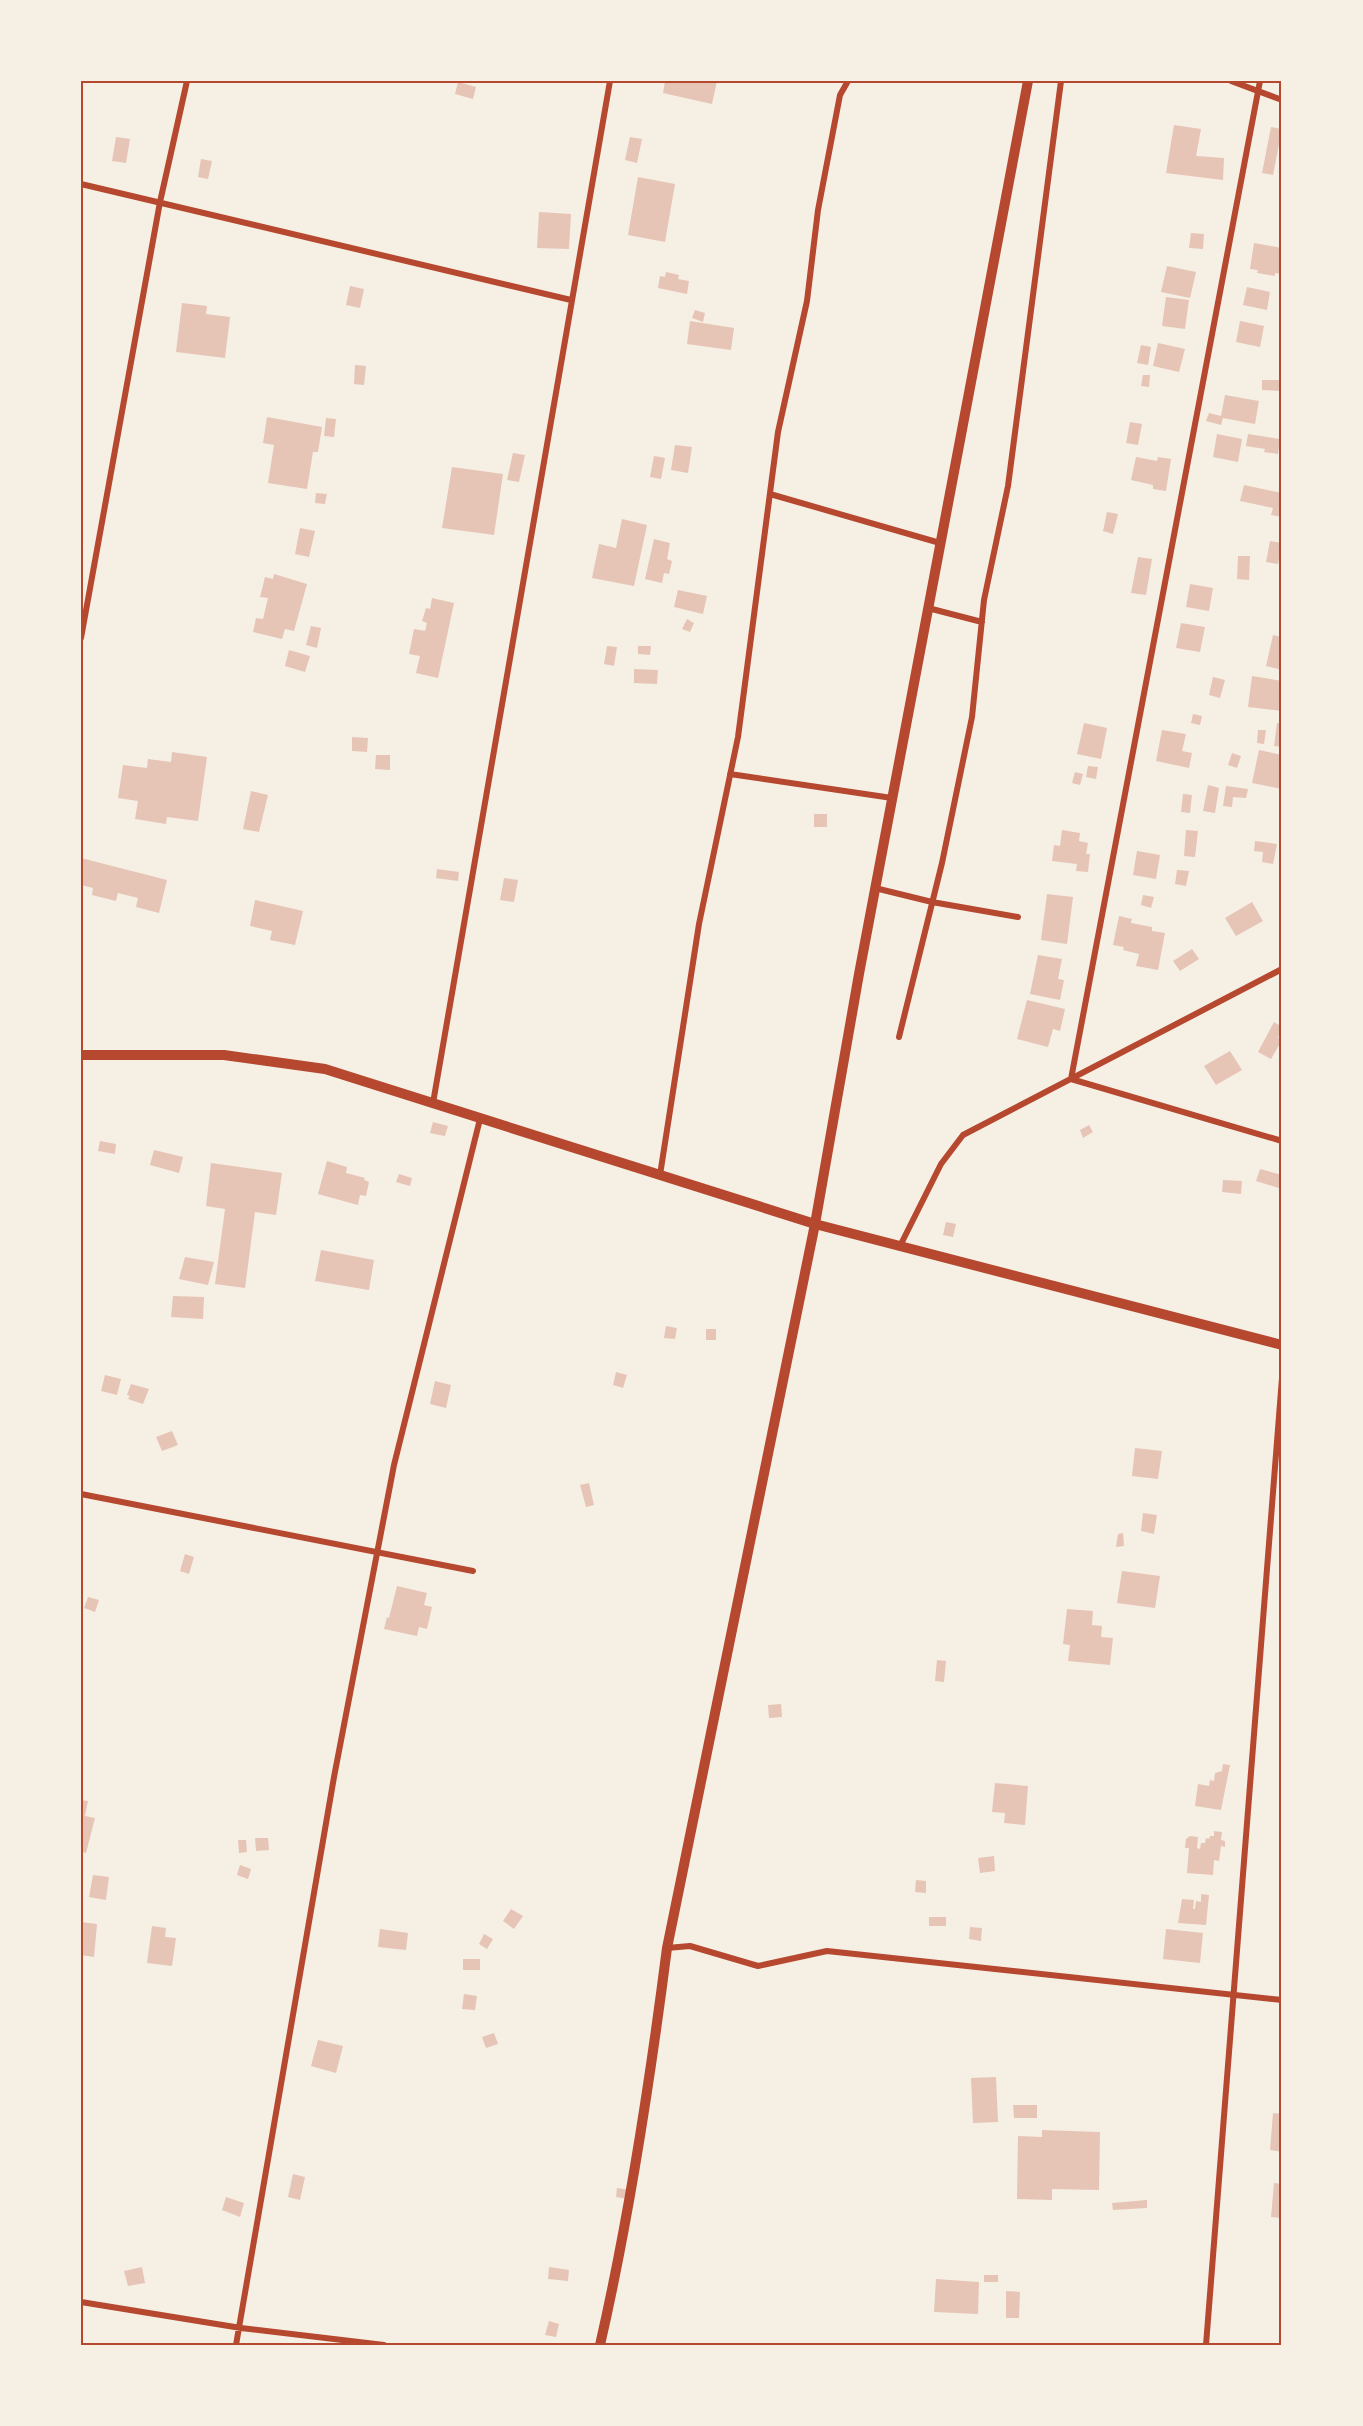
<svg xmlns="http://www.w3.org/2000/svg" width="1363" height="2426" font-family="'IBM Plex Serif',serif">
	<rect width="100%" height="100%" fill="#f6efe4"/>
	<path fill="#e6c5b7" d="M665,81H717L712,104L663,93Z
		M458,82L476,87L473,99L455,94Z
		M1174,125L1201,129L1196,156L1224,158L1223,180L1166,173Z
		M1271,127L1282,129L1273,175L1262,173Z
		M116,137L130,139L126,163L112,161Z
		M630,137L642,139L637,163L625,160Z
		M201,159L212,161L208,179L198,177Z
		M638,177L675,184L665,242L628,235Z
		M539,212L571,214L569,249L537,248Z
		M1191,233L1204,234L1203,249L1189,248Z
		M1254,243L1282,248V274L1275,273V276L1257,273L1258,270L1250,269Z
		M1167,266L1196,272L1190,298L1161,292Z
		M666,272L679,275L678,279L689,281L687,294L658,288L660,276L665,277Z
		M350,286L364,289L360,308L346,305Z
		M1247,287L1270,292L1267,310L1243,305Z
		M1166,297L1189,300L1185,329L1162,326Z
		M182,303L207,306L206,314L230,317L225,358L176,352Z
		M695,310L705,313L703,322L692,318Z
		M690,321L734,328L731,350L687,344Z
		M1240,321L1264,326L1260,347L1236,342Z
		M1158,343L1185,349L1179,372L1153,366Z
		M1141,345L1151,347L1148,365L1137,363Z
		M355,365L366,366L364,385L354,384Z
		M1143,375H1150L1149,387L1141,386Z
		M1262,380H1282V391L1262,390Z
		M1225,395L1259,401L1255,424L1223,418L1221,425L1206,421L1209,413L1221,416Z
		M267,417L322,427L318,452H313L307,489L268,483L274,445L263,443Z
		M326,418L336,419L334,437L324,436Z
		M1130,422L1142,424L1138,445L1126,443Z
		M1217,434L1242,439L1238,462L1213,457Z
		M1248,434L1280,439L1278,454L1264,452L1265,449L1246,446Z
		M675,445L692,447L688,473L671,470Z
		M513,453L525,455L519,482L507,480Z
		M654,456L665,458L661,479L650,477Z
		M1136,457L1157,461L1158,457L1171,459L1166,491L1153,489V485L1131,480Z
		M452,467L503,474L494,535L442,528Z
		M1244,485L1282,493V517L1271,515L1273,508L1240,501Z
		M316,493L327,494L325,504L315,503Z
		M1107,512L1118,514L1113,534L1103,531Z
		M622,519L647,525L634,586L592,578L599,544L616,548Z
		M300,528L315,531L309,557L295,554Z
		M654,539L670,543L667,559L672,561L669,574L664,573L662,583L645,579Z
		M1270,541L1282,543L1278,564L1266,562Z
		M1238,556H1250L1249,580L1237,579Z
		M1138,557L1152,559L1146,595L1131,593Z
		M274,574L307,584L294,631L285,629L282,639L253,632L256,618L263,619L268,598L260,597L265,577L273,579Z
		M1190,584L1213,588L1209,611L1186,607Z
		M678,590L707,596L703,614L674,607Z
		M432,598L454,603L438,678L416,673L420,656L409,654L414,629L425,631L427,623L422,621L426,608L430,609Z
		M687,619L694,623L690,632L682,629Z
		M1181,623L1205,627L1200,652L1176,648Z
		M311,626L321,628L317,648L306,645Z
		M1273,635L1282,637V670L1266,666Z
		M607,646L617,647L614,666L604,664Z
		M638,646H651L650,655L638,654Z
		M289,650L310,656L305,672L285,666Z
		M634,669L658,670L657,684L634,683Z
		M1252,676L1282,681V711L1248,707Z
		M1213,677L1225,680L1220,698L1209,695Z
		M1193,714L1202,716L1200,725L1191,723Z
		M1084,723L1107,728L1101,759L1077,754Z
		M1277,723L1282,724V747L1274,746Z
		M1162,730L1186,734L1182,751L1192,753L1189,768L1156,761Z
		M1258,730H1266L1264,744L1257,743Z
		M352,737L368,738L367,752L352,751Z
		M1259,750L1282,755V789L1252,783Z
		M172,752L207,757L198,821L167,817L166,824L135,819L138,801L118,798L123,765L147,768L148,759L171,762Z
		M1232,753L1241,756L1237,768L1228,765Z
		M376,755H390V770L375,769Z
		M1088,766L1098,767L1096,779L1086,777Z
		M1075,772L1083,774L1080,785L1072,783Z
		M1208,785L1219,788L1215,813L1203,811Z
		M1226,786L1248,789L1246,798L1233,797L1232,807L1223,806Z
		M251,791L268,795L259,832L243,829Z
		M1183,794L1192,795L1190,813L1181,812Z
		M814,814H827V827H814Z
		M1062,830L1080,833L1079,841L1088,843L1086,854H1090L1088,872L1076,871L1077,864L1052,861L1054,845L1060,846Z
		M1186,830L1198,831L1195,857L1184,856Z
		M1255,841L1277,844L1273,864L1262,862L1263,852L1254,851Z
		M1137,851L1160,855L1156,879L1133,875Z
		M81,858L167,880L159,913L136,907L138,898L118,893L116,901L92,895L93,888L81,885Z
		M437,869L459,872L458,881L436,878Z
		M1177,870L1189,871L1186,886L1175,884Z
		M504,878L518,880L514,902L500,900Z
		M1047,894L1073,897L1067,944L1041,940Z
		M1143,895L1154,897L1151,908L1141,905Z
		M255,900L303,911L295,945L270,940L272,931L250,926Z
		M1252,902L1263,921L1236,936L1225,918Z
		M1119,916L1132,919L1131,923L1152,927V931L1165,933L1158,970L1136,966L1139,954L1123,950L1124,947L1113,945Z
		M1192,949L1199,959L1180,971L1173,961Z
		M1038,955L1062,959L1058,979L1064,980L1060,1000L1030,994Z
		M1027,1000L1065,1009L1060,1031L1053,1029L1048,1047L1017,1039Z
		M1274,1022L1282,1027L1278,1038L1282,1040L1271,1059L1258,1052Z
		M1230,1051L1242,1070L1216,1085L1204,1066Z
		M433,1122L448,1126L445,1136L430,1133Z
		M1089,1125L1093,1132L1083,1138L1080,1130Z
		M100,1141L116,1144L115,1154L98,1151Z
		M154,1150L183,1157L179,1173L150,1165Z
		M327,1161L347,1167L346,1173L365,1178L364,1180L369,1182L366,1196L360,1195L358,1205L318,1194Z
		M211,1163L282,1173L276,1215L255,1212L245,1288L215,1284L225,1209L206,1206Z
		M1260,1169L1282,1175V1189L1256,1181Z
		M399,1174L412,1178L410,1186L396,1182Z
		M1223,1180L1242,1181L1241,1194L1222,1192Z
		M946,1222L956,1224L953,1237L943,1235Z
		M321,1250L374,1260L369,1290L315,1281Z
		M185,1257L214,1262L208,1285L179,1279Z
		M173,1296L204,1297L203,1319L171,1317Z
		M666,1326L677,1328L675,1339L664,1338Z
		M706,1329H716V1340H706Z
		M616,1372L627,1375L623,1388L613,1385Z
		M105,1375L121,1379L117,1395L101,1391Z
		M435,1381L451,1385L446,1408L430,1404Z
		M131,1384L149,1389L143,1404L128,1399L130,1396L127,1395Z
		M172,1431L178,1445L162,1451L156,1437Z
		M1135,1448L1162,1451L1158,1479L1132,1476Z
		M589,1483L594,1505L586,1507L580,1485Z
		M1143,1513L1157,1515L1154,1534L1141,1531Z
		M1123,1533L1124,1546L1116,1547L1118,1534Z
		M185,1554L194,1557L189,1574L180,1571Z
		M1122,1571L1160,1576L1155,1608L1117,1603Z
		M397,1586L427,1593L424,1605L432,1607L427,1629L419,1627L417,1636L384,1629L387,1617L389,1618Z
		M88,1597L99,1600L95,1612L84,1608Z
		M1067,1609L1093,1611L1092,1625L1102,1626L1101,1637L1113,1638L1110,1665L1068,1661L1070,1645L1063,1644Z
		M937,1660L946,1661L944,1682L935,1681Z
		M781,1704L782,1717L769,1718L768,1705Z
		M1223,1764L1230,1765L1221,1810L1195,1806L1198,1784L1209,1786L1210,1780L1214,1781L1215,1773L1222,1771Z
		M995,1783L1028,1786L1025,1825L1004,1823L1005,1813L992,1812Z
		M81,1800L88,1801L85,1816L95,1818L86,1853L81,1852Z
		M1214,1831L1222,1832L1221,1840L1225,1841V1847L1221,1846L1219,1861L1214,1860L1213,1875L1187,1873L1189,1848H1185L1186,1839L1190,1836L1198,1837L1197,1848L1200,1849L1201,1843H1205L1206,1838L1209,1839L1210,1836H1214Z
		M255,1838H268L269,1850L256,1851Z
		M238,1840H246L247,1852L239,1853Z
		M994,1856L995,1871L980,1873L978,1858Z
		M240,1865L251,1869L248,1879L237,1875Z
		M93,1875L109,1877L106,1900L89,1897Z
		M916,1880L926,1881V1893L915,1892Z
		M1201,1894L1209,1895L1206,1925L1178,1923L1182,1899L1194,1900L1193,1909H1195L1196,1901L1201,1902Z
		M511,1909L523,1916L514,1929L503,1921Z
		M929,1917H946V1926H929Z
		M81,1922L97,1924L94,1957L81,1955Z
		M152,1926L166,1928L165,1937L176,1938L172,1966L147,1963Z
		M970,1927L982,1928L981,1941L969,1939Z
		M380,1929L408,1933L406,1950L378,1947Z
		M1166,1929L1203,1933L1200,1963L1163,1959Z
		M484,1934L493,1939L487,1949L479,1944Z
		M463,1959H480V1970H463Z
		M464,1994L477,1996L475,2010L462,2009Z
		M494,2033L498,2044L486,2048L482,2037Z
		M318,2040L343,2046L336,2073L311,2066Z
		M996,2077L998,2122L973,2123L971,2078Z
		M1013,2105H1037V2118H1014Z
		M1273,2113L1282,2114V2152L1270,2150Z
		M1042,2130L1100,2132L1099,2190L1052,2189V2200L1017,2199L1018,2136L1042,2137Z
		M293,2174L305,2177L300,2200L288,2197Z
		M1274,2183L1282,2184V2218L1271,2217Z
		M617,2188L630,2190L628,2199L616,2197Z
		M226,2197L244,2203L240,2217L222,2210Z
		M1147,2200V2208L1113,2210L1112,2203Z
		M142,2267L145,2283L128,2286L124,2271Z
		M549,2267L569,2270L568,2281L548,2279Z
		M984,2275H998V2282H984Z
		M936,2279L979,2282L978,2314L934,2312Z
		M1006,2291L1020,2292L1019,2318H1006Z
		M549,2321L559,2324L556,2337L545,2335Z"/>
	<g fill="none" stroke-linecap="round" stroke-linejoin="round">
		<path stroke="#b5482f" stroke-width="6" d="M1231,81L1282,100
			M1260,81L1071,1079L1282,1141
			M81,184L571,300
			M770,494L940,543
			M928,608L982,622
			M81,638L160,202L187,81
			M730,774L892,798
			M875,888L932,902L1018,917
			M899,1037L942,863L972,717L984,600L1008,486L1061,81
			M433,1103L610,81
			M660,1175L699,924L738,737L778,432L807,301L818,210L840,95L848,81
			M900,1246L941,1164L963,1135L1282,969
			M81,1494L473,1571
			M667,1948L690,1946L758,1966L827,1951L1282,2000
			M81,2302L241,2328L384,2345
			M236,2345L334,1777L394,1465L480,1119
			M1206,2345L1282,1378"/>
		<path stroke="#b5482f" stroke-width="10" d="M81,1055H224L325,1069L815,1224L1282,1345
			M600,2345C630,2214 650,2081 667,1948L815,1224L859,974L1028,81"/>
	</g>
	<rect width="1363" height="2426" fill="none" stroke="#f6efe4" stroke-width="165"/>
	<rect x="82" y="82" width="1198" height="2262" fill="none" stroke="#b5482f" stroke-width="2"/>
</svg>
